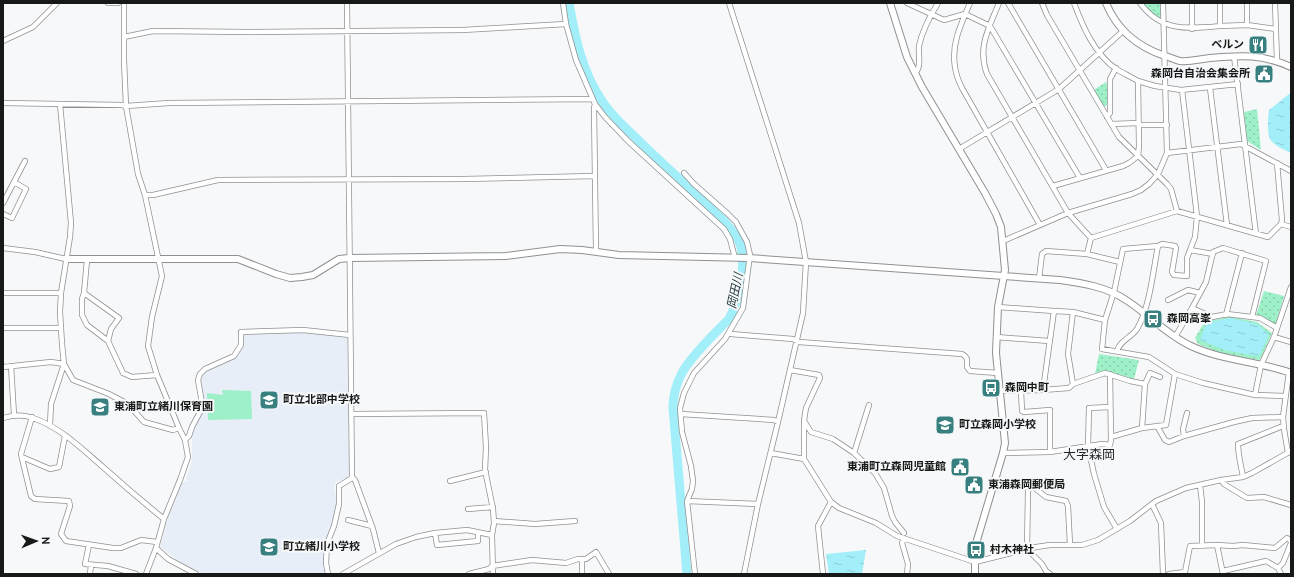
<svg xmlns="http://www.w3.org/2000/svg" width="1294" height="577" font-family="Overpass,'Noto Sans JP',sans-serif">
	<defs>
		<pattern id="park-dots" width="8" height="8" patternUnits="userSpaceOnUse"><rect width="8" height="8" fill="#9df0c7"/><path d="M2 2h.1M6 6h.1" fill="none" stroke="#86cdaa" stroke-width="1.8" stroke-linecap="round"/></pattern>
		<pattern id="water-ripples" width="26" height="14" patternUnits="userSpaceOnUse"><rect width="26" height="14" fill="#a3eff9"/><path d="M2 4q2-2 4 0t4 0M15 11q2-2 4 0t4 0" fill="none" stroke="#8cccd5"/></pattern>
	</defs>
	<rect width="100%" height="100%" fill="#f7f8fa"/>
	<path fill="#e8eef7" d="M304,332L347,338L349,475L348,478L336,482L334,487L337,504L332,525L325,541L324,551L326,574H204L184,565L160,547L168,518L182,483L188,481L186,478L191,465L192,454V433L204,405L200,381L206,372L235,357L239,354L243,345L244,335Z"/>
	<path fill="#9df0c7" d="M222,390L251,391L252,419L208,420L207,393L223,395Z"/>
	<path fill="url(#park-dots)" d="M1143,3H1161L1162,16L1159,17L1151,13Z
		M1106,82C1109,88 1110,101 1106,106H1103L1094,91L1095,89Z
		M1257,109L1261,150L1247,141L1244,112Z
		M1264,291L1284,296L1275,326L1260,316L1256,315Z
		M1231,317L1257,322L1272,333L1261,358L1259,360L1221,353L1198,344L1195,338L1205,321Z
		M1099,354L1139,360L1134,379L1107,371L1095,374Z"/>
	<path fill="url(#water-ripples)" d="M1289,94L1291,95V153C1285,150 1273,145 1270,139C1267,133 1268,116 1269,110Z
		M1230,318L1257,324L1269,334L1260,355L1256,356L1225,350L1200,340L1206,323Z
		M866,550L862,574H829L826,554Z"/>
	<g fill="none" stroke-linecap="round" stroke-linejoin="round">
		<path stroke="#a3eff9" stroke-width="9" d="M569,3C575,37 582,72 602,101C611,115 623,126 635,137C664,166 695,192 724,221C730,228 737,235 740,244C747,264 739,301 729,319C715,333 691,356 682,373C676,384 673,396 673,408L687,574"/>
		<g stroke="#8f9092" stroke-width="6">
			<path id="minor" d="M108,3H118
				M124,3V60L126,106L138,174L145,195L162,276L152,317L148,346L157,375L179,428L185,440L188,457L180,480L164,519L156,548L146,574
				M563,3L566,24L576,60L595,104L605,117L628,141L724,229L730,239L735,258
				M729,3L799,223L806,262L803,313L778,422L758,504L744,574
				M907,3L944,20L965,14L990,26L1080,178
				M970,3C961,24 951,44 955,67C956,75 959,82 962,88L1040,225
				M999,3C989,28 977,47 987,74L1068,213L1091,238
				M1008,3L1106,170
				M1042,3L1047,15L1119,137L1167,184L1171,189L1177,211
				M1074,3C1083,27 1094,53 1116,69C1123,73 1131,77 1138,81
				M1140,3C1161,32 1188,29 1220,26
				M1192,3V29
				M1220,3V26L1247,25L1276,29
				M1247,3V25
				M1275,3L1277,60
				M124,37L153,31L248,32L463,30L566,24
				M3,41L33,27L57,3
				M1234,56L1256,234
				M915,73C922,67 918,55 919,46C922,31 930,16 938,3
				M1210,88L1227,225
				M1182,90L1197,216L1195,237L1190,250
				M3,103L122,105L126,106L169,103L593,99
				M60,104L71,223L70,237L61,293L60,312L62,344L64,364L73,380L109,394L128,404L144,422L173,430L179,428
				M595,104L594,108L596,252
				M1107,117L1110,113V79L1116,68
				M1112,124L1139,123
				M1139,125H1167
				M959,149L1059,89L1123,31
				M1167,153L1241,144L1291,171
				M684,173L694,184L728,214L736,222L747,242L750,255L743,308L725,339L694,373L684,393L680,408L682,432L691,466L693,481L692,489L687,501L695,574
				M1053,186L1123,166L1129,163L1138,156L1139,146L1138,81L1155,86L1181,90L1238,84
				M145,195H153L218,180L464,179L594,176
				M3,203L25,161
				M3,214L12,218L26,189L14,182
				M1281,224L1291,227
				M1091,238L1177,211L1268,237L1281,224L1282,220L1277,163
				M1003,241L1068,213L1132,194L1141,190L1149,184L1158,174L1167,153L1163,3
				M1158,246L1162,244L1175,246L1176,248L1172,272L1174,275L1187,276V258L1190,250L1213,254
				M3,248L35,252L66,259
				M1087,254L1091,238
				M87,260L84,293L82,299V315L87,325L108,341L123,373L132,377L157,375
				M1039,279L1042,254L1046,251L1087,254L1120,262
				M3,293H61
				M84,293L119,318L111,329L108,341
				M1168,300L1188,290L1200,293
				M998,307L1054,311
				M1192,308L1206,282L1213,252L1223,248L1266,261L1252,317
				M1226,315L1242,253
				M3,328H60
				M729,333L731,334L793,339L799,342L962,354L965,356L967,359V367L970,371L998,373
				M996,337L1049,341
				M1175,337L1192,308L1212,317L1227,314L1260,318L1277,328
				M1274,337L1291,342
				M1117,351C1120,340 1131,338 1137,329C1150,307 1153,271 1158,246L1123,249L1114,292L1105,320L1102,349L1149,357L1175,374L1203,383L1255,395L1286,396
				M11,366L14,415
				M3,367L51,362L64,364
				M790,370L819,375L820,378L806,408L805,414L804,421L811,432L833,439L854,453L875,473L884,488L892,516L895,522L904,533
				M1073,384L1068,354L1073,312
				M1145,384L1150,373L1160,377
				M1043,390L1054,311L1073,312L1105,320
				M1000,391L1043,390L1069,388L1073,384L1105,373L1130,381L1145,384L1142,428
				M1021,391L1022,411L1024,412L1050,410V452
				M1255,395L1261,365L1274,337L1291,287
				M1110,407L1089,408L1088,446L1094,474L1104,507L1117,529
				M351,414L484,413L486,447L485,470L493,509L494,523L492,535L493,574
				M681,414L774,420L778,422
				M32,417L21,454L31,496L35,499L69,501L70,506L61,534L66,541L113,548H121L141,540L157,542
				M3,418C13,415 23,414 33,418C60,427 82,449 103,467C123,485 143,502 164,519
				M50,425L51,404L64,364
				M1157,426L1165,440L1169,442L1184,436L1234,422L1252,418L1283,417
				M1184,436L1183,429L1187,413
				M1111,437L1142,428L1166,425L1175,374
				M185,440L189,436L192,427L201,410L202,403L198,380L200,374L205,369L234,356L241,345V332L303,330L350,335
				M771,453L804,459L831,502L839,508L876,523L897,536L975,562L1036,547L1050,545H1082L1098,540L1130,521L1156,501L1186,488L1221,480L1243,477L1252,473L1291,451
				M854,453L869,405
				M1003,453L1050,452L1102,444L1110,445L1111,440L1110,374
				M1288,453L1284,429L1283,417L1289,372
				M22,457L50,469L59,467L65,436
				M804,459V423
				M1243,477C1241,465 1238,455 1238,444L1283,426
				M353,478L355,480L373,529L379,553
				M1221,480L1224,484L1247,498L1264,497L1291,505
				M450,481L486,472
				M1200,485L1202,502V546
				M687,501L758,504
				M1152,504L1161,523L1163,574
				M468,509L493,507
				M348,520L372,526
				M494,521L535,524L575,521
				M435,533L437,545L478,541V532
				M904,539L902,543L908,564L907,574
				M89,545L85,564L108,566L136,574
				M1217,545L1223,574
				M156,548L168,559L196,574
				M1278,568L1283,563L1291,543
				M1223,571L1266,561L1278,568L1281,574
				M90,574L91,565
				M328,574L326,563L327,544L334,526L339,504V486L352,478L347,3
				M343,574L396,544L416,537L435,533L467,530L492,535
				M469,574L489,569L492,566L532,560L566,563L578,559H586L596,552L609,574
				M582,574V560
				M823,574L818,526L831,502
				M1050,574L1046,571L1042,564L1027,549L1028,491L1032,486L1046,497L1066,501L1068,506L1070,545
				M1169,574L1185,572L1190,546L1217,545L1233,546L1243,545L1275,548L1287,538L1291,541"/>
		</g>
		<g stroke="#8f9092" stroke-width="8">
			<path id="tertiary" d="M890,3L907,57L922,87L985,193L996,214L1001,227L1005,270L998,307L996,353L1005,443L1003,453L977,540L975,550V574
				M1106,3C1117,30 1138,47 1165,56C1170,57 1175,60 1180,61C1190,62 1201,59 1210,58C1241,55 1263,54 1291,67
				M66,259H238L276,274L290,278L302,277L313,275L339,259L349,258L506,256L560,249L582,250L619,255L749,258L1060,280C1082,283 1107,287 1126,300C1148,314 1167,335 1191,346C1223,361 1258,361 1291,373"/>
		</g>
		<use href="#minor" stroke="#fff" stroke-width="4.5"/>
		<use href="#tertiary" stroke="#fff" stroke-width="6"/>
	</g>
	<defs>
		<g id="restaurant-square" transform="scale(1)"><rect x="-9" y="-9" width="18" height="18" rx="4" fill="#37807f" stroke="#f7f8fa"/><path d="M-5-6h1v4h1v-4h1v4h1v-4h1v5L-1.5 .5V6h-2V.5L-5-1ZM5-6V6H3V1.5H1.5Q1.5-4 5-6Z" fill="#fff"/></g>
		<g id="civic-square" transform="scale(1)"><rect x="-9" y="-9" width="18" height="18" rx="4" fill="#37807f" stroke="#f7f8fa"/><path d="M-.6-6.5H3V-4.5H.6V-3L4-1V1h2V6H-6V1h2V-1L-.6-3ZM-1.2 2.5V6h2.4V2.5Z" fill="#fff"/></g>
		<g id="bus-square" transform="scale(1)"><rect x="-9" y="-9" width="18" height="18" rx="4" fill="#37807f" stroke="#f7f8fa"/><path d="M-5-6H5V4H4V6H2V4H-2V6H-4V4H-5ZM-3.5-4V0h7V-4ZM-3.5 1.2v1.5H-2V1.2ZM2 1.2v1.5H3.5V1.2Z" fill="#fff"/></g>
		<g id="school-square" transform="scale(1)"><rect x="-9" y="-9" width="18" height="18" rx="4" fill="#37807f" stroke="#f7f8fa"/><path d="M0-5L7-2L0 1L-7-2ZM-4 1L0 2.5L4 1V4Q0 6-4 4Z" fill="#fff"/></g>
	</defs>
	<g fill-rule="evenodd">
		<use href="#restaurant-square" x="1258" y="45"/>
		<use href="#civic-square" x="1264" y="74"/>
		<use href="#bus-square" x="1153" y="319"/>
		<use href="#bus-square" x="991" y="388"/>
		<use href="#school-square" x="269" y="400"/>
		<use href="#school-square" x="100" y="407"/>
		<use href="#school-square" x="945" y="425"/>
		<use href="#civic-square" x="960" y="467"/>
		<use href="#civic-square" x="974" y="485"/>
		<use href="#school-square" x="269" y="547"/>
		<use href="#bus-square" x="976" y="550"/>
	</g>
	<g text-anchor="middle" dominant-baseline="central" stroke-width="4" stroke-linejoin="round" paint-order="stroke">
		<g font-size="11" font-weight="bold" fill="#171818" stroke="#f7f8fa" text-anchor="start">
			<text x="1244" y="45" text-anchor="end">ベルン</text>
			<text x="1250" y="74" text-anchor="end">森岡台自治会集会所</text>
			<text x="1167" y="319">森岡高峯</text>
			<text x="1005" y="388">森岡中町</text>
			<text x="283" y="400">町立北部中学校</text>
			<text x="114" y="407">東浦町立緒川保育園</text>
			<text x="959" y="425">町立森岡小学校</text>
			<text x="946" y="467" text-anchor="end">東浦町立森岡児童館</text>
			<text x="988" y="485">東浦森岡郵便局</text>
			<text x="283" y="547">町立緒川小学校</text>
			<text x="990" y="550">村木神社</text>
		</g>
		<g font-size="12" font-style="italic" fill="#1d3639" stroke="#f7f8fa">
			<text transform="translate(736 291) rotate(-78)">岡田川</text>
		</g>
		<g font-size="13" fill="#28292b" stroke="#f7f8fa">
			<text x="1089" y="456">大字森岡</text>
		</g>
	</g>
	<rect width="1294" height="577" fill="none" stroke="#171818" stroke-width="8"/>
	<g transform="translate(36 541) rotate(88)" stroke="#f7f8fa" stroke-width="3" paint-order="stroke">
	<path d="M0-3L7 15L0 10L-7 15Z" fill="#171818"/>
	<text y="-6" font-size="11" font-weight="bold" text-anchor="middle" fill="#171818">N</text>
	</g>
</svg>
